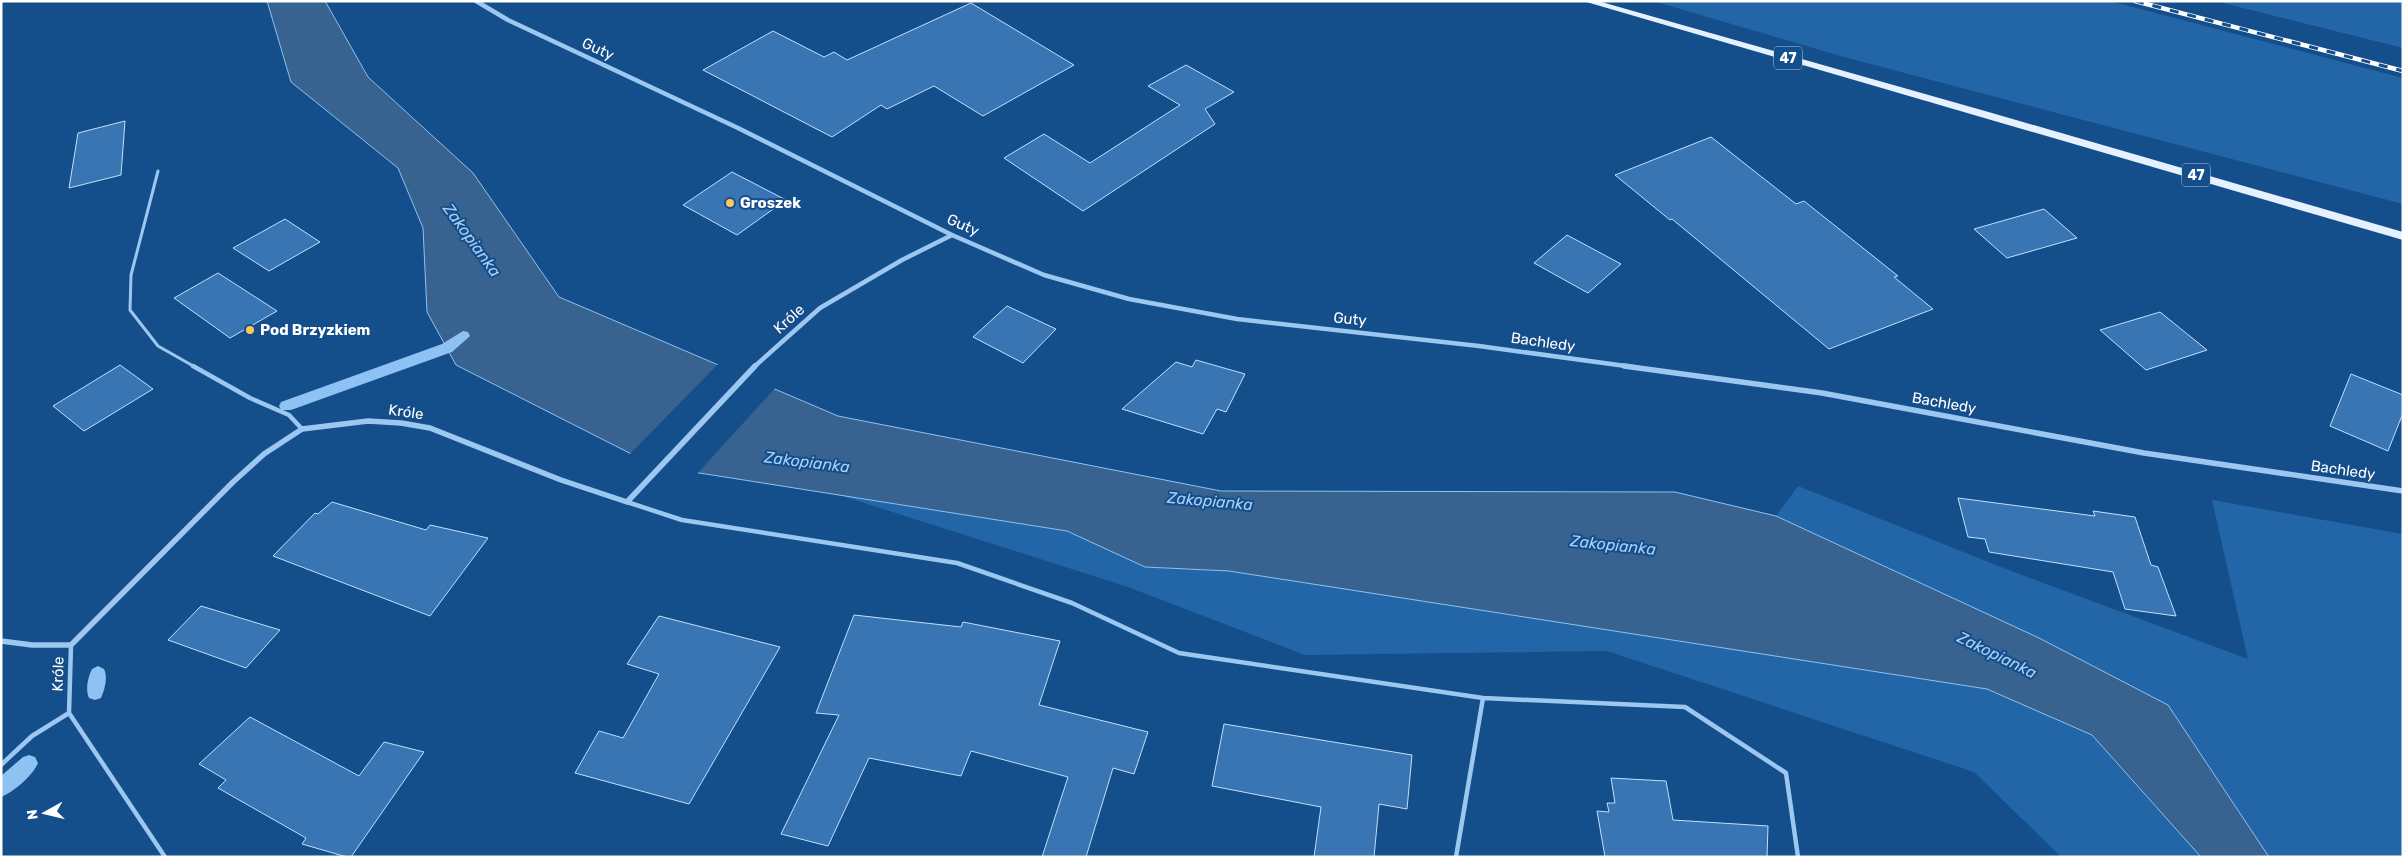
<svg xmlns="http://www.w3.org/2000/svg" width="2404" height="858" font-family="Rubik,sans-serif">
	<rect width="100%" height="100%" fill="#144e8b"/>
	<path fill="#2366a8" d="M1653,1H2110L2403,78V204L1844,57Z
		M2217,1H2403V48L2227,4Z
		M1798,486L2006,569L2248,659L2212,500L2403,534V857H2269L2168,705L2039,638L1776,516Z
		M839,495L1067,531L1145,567L1229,571L1987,689L2092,735L2201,857H2061L1974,772L1607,651L1305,655L1128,587Z"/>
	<path fill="#386390" stroke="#8ec2f3" d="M267,1H325L368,77L473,173L559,297L838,416L1221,491L1675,492L1776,516L2039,638L2168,705L2269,857H2201L2092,735L1987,689L1229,571L1145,567L1067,531L655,466L456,365L427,312L423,228L398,168L291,82Z"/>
	<path fill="#144e8b" d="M719,363L776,387L696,475L654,468L629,455Z"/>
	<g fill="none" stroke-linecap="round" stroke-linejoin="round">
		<path fill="#8ec2f3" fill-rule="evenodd" d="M463,331L468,332L470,336L452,352L291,410H281L279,406L281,402L442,344Z
			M98,666L104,669C108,677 105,689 101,698L95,700L89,698C85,689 88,677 92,669Z
			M29,755L35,757L38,763C33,775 14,792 1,797V776L23,757Z"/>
	</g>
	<path fill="#3875b2" stroke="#c3dffb" d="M971,3L1074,65L983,116L934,86L887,109L881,105L832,137L703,70L773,31L824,57L834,52L847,60Z
		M1186,65L1234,92L1205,109L1215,124L1083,211L1004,158L1044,134L1090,163L1180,105L1148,86Z
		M125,121L121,175L69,188L78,133Z
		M1711,137L1796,204L1804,201L1898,276L1894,277L1933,309L1829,349L1672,219L1670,220L1615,175Z
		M732,172L786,200L737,235L683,205Z
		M2044,209L2077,238L2007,258L1974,229Z
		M285,219L320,242L269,271L233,248Z
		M1567,235L1621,264L1588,293L1534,263Z
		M218,273L277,311L230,338L174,298Z
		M1007,306L1056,329L1023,363L973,337Z
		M2160,312L2207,350L2146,370L2100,330Z
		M1196,360L1245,374L1226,412L1217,409L1203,434L1122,409L1176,362L1192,367Z
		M120,365L153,389L84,431L53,406Z
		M2351,374L2403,395V413L2388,451L2330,426Z
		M1958,498L2095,516L2093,511L2135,517L2151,565L2158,567L2176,616L2125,609L2113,572L1989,552L1985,539L1968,537Z
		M332,502L426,530L430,525L488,538L430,616L273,556L315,513L318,514Z
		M201,606L280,630L246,668L168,640Z
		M854,615L961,627L963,622L1060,641L1039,705L1148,732L1134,774L1113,768L1086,857H1042L1068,777L971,751L961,776L869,758L828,846L781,834L839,715L816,713Z
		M659,616L780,647L689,804L575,773L599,731L623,738L659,674L627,664Z
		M250,717L359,776L384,742L424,752L351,857H347L302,844L306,838L218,788L226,780L199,764Z
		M1224,724L1412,755L1407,809L1379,804L1374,857H1314L1321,807L1212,786Z
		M1611,778L1666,781L1673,820L1768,826L1767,857H1605L1597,811L1609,812L1607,803H1615Z"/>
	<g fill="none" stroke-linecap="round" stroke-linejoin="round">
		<path stroke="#9cc7f0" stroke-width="3" d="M158,171L131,275L130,310L158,346L195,367"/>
		<path stroke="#9cc7f0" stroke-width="4.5" d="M193,366L250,398L289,415L302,429
			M627,502L682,520L957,563L1072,603L1179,653L1483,698L1685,707L1786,773L1798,857
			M71,645L69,713L165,857
			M1,765L32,736L69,713
			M1456,857L1483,698"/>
		<path stroke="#9cc7f0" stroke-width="4.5" d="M476,1L508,20L738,128L952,235L1044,275L1129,299L1237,319L1479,346L1633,367
			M754,367L820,308L902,260L952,235"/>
		<path stroke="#9cc7f0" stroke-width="5.5" d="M1624,366L1822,393L2144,453L2403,491
			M1,641L32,645H71L233,482L264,454L302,429L368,421L401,423L430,428L561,480L627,502L755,366"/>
		<path fill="#e5f1ff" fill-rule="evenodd" d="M1583,1H1598L1992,113L2403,232V240Z"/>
		<g stroke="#fff" stroke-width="4.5">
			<path id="rail" d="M2135,1L2403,71"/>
		</g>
		<use href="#rail" stroke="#144e8b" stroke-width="3" stroke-dasharray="9" stroke-linecap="butt"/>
	</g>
	<g fill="#ffc75b" stroke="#144e8b" stroke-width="2">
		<circle cx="730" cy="203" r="5"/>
		<circle cx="250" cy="330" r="5"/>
	</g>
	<g text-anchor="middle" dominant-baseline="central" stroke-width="4" stroke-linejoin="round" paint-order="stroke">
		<g fill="#144e8b" stroke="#b8cadc" stroke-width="1">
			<rect x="1774" y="46.5" width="28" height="23" rx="4"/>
			<rect x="2182" y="163.5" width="28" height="23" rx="4"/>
		</g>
		<g font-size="14" font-weight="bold" fill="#fff">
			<text x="1788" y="58">47</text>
			<text x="2196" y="175">47</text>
		</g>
		<g font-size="15" fill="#fff" stroke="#144e8b">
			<text transform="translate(598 49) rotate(25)">Guty</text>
			<text transform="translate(963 225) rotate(24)">Guty</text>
			<text transform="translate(789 319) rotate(-42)">Króle</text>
			<text transform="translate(1350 319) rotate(6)">Guty</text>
			<text transform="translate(1543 342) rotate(8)">Bachledy</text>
			<text transform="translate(1944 403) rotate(10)">Bachledy</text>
			<text transform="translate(406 412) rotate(8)">Króle</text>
			<text transform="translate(2343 470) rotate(8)">Bachledy</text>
			<text transform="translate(58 674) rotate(-88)">Króle</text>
		</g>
		<g font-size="15" font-weight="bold" fill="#fff" stroke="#144e8b" text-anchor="start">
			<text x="740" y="203">Groszek</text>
			<text x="260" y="330">Pod Brzyzkiem</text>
		</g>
		<g font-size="16" font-style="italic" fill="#a8d0f7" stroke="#144e8b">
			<text transform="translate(472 240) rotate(54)">Zakopianka</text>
			<text transform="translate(807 462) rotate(7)">Zakopianka</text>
			<text transform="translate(1210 501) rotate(5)">Zakopianka</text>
			<text transform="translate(1613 545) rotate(6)">Zakopianka</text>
			<text transform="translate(1997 655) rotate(26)">Zakopianka</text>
		</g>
	</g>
	<rect width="2404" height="858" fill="none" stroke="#ffffff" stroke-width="5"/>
	<g transform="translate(45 813) rotate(262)" stroke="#144e8b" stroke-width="4" paint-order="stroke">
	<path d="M0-4L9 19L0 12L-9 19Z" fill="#ffffff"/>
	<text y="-8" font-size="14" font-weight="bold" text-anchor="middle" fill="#ffffff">N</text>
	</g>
</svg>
